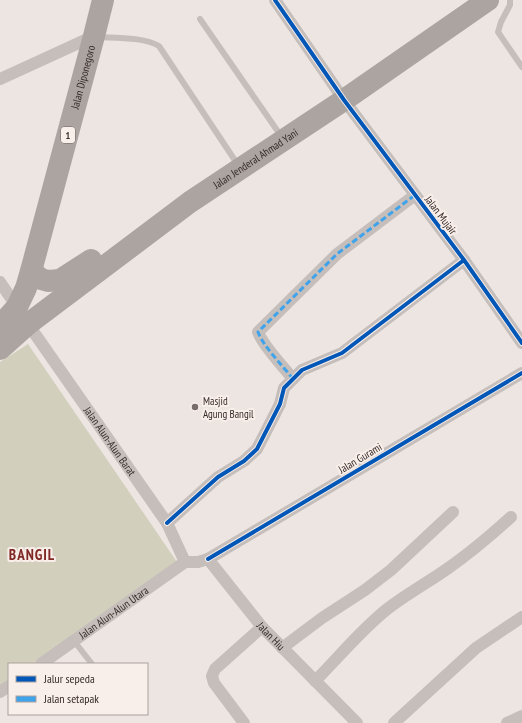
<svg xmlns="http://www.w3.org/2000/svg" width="522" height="723" font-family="'PT Sans Narrow',sans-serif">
	<rect width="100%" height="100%" fill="#ede5e2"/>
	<path fill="#d2d0bd" d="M28,344L177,562L32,664H9V680L0,687V362Z"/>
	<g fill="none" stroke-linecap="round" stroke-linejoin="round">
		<path stroke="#c5bebb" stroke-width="6" d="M510,0V5L501,22L498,32L522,67
			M200,19L281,136
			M98,37C117,38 143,37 159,46L238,165
			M74,641L92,664"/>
		<g stroke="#c5bebb" stroke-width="12">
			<path d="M275,0L344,100L464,260L522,343"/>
			<path d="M0,79L94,36"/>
			<path d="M0,282L17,307"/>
			<path id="s1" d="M28,324L167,523L185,562"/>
			<path d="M293,379C283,366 263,346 258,332L337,254L415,195"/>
			<path d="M167,523L218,477L244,461L257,449L280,404L284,388L302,370L342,353L464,260"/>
			<path d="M208,559L522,373"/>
			<path id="s2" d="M185,562H198L208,559L262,627L357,723"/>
			<path d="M282,648L322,618L365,590L391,570L453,512"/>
			<path id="s3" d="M41,664L185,562"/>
			<path d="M315,681C339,657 360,631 386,610C405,595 427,583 447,569C470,553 490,536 511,517"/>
			<path d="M0,692L9,686"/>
			<path d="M244,723L214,683L212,676L215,669L262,627"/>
			<path d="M394,723L476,648L522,617"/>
			<path d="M507,723L522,716"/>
		</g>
		<g stroke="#aca4a1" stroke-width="22">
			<path d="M31,271L41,279L48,281L60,280L91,260"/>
			<path id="s4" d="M0,326L17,307L26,288L31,271L94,36L103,0"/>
			<path id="s5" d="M0,349L28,324L190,202L344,100L488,0"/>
		</g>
		<path stroke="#3fa3eb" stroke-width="3" stroke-dasharray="6 3" stroke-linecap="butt" d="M293,379C283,366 263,346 258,332L337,254L415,195"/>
		<g stroke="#f9efea" stroke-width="6">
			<path id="cycleway" d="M275,0L344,100L464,260L522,343
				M167,523L218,477L244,461L257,449L280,404L284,388L302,370L342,353L464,260
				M208,559L522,373"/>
		</g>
		<use href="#cycleway" stroke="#0057b8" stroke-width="4"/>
	</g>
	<circle fill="#766c6a" stroke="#f9efea" stroke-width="1.5" cx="195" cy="407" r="4"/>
	<g text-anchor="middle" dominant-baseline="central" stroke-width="4" stroke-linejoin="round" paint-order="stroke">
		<rect fill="#f9efea" stroke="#706663" stroke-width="1" x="61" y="127" width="14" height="16" rx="3"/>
		<g font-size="10" font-weight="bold" fill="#362b29">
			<text x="68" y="135">1</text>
		</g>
		<g font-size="11" fill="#362b29" stroke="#f9efea">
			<text stroke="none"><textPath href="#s4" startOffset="265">Jalan Diponegoro</textPath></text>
			<text stroke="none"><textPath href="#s5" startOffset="319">Jalan Jenderal Ahmad Yani</textPath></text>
			<text transform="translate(441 215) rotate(53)">Jalan Mujair</text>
			<text stroke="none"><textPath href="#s1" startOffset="143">Jalan Alun-Alun Barat</textPath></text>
			<text transform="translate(360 458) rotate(-31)">Jalan Gurami</text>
			<text stroke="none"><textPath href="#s3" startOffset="89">Jalan Alun-Alun Utara</textPath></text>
			<text stroke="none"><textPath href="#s2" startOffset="123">Jalan Hiu</textPath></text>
		</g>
		<g font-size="11" fill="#362b29" stroke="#f9efea" text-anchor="start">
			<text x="203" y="401">Masjid<tspan x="203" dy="13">Agung Bangil</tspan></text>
		</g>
		<g font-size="15" font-weight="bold" letter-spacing="1" fill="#802927" stroke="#f9efea">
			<text x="32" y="554">BANGIL</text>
		</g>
	</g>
	<rect x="8" y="663" width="140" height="52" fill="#f9efea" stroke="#aba19d"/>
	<rect x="16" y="676" width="20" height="6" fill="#0057b8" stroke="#aba19d"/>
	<text x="44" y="683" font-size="12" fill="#362b29">Jalur sepeda</text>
	<rect x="16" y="696" width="20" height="6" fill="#3fa3eb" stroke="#aba19d"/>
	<text x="44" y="703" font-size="12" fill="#362b29">Jalan setapak</text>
</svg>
